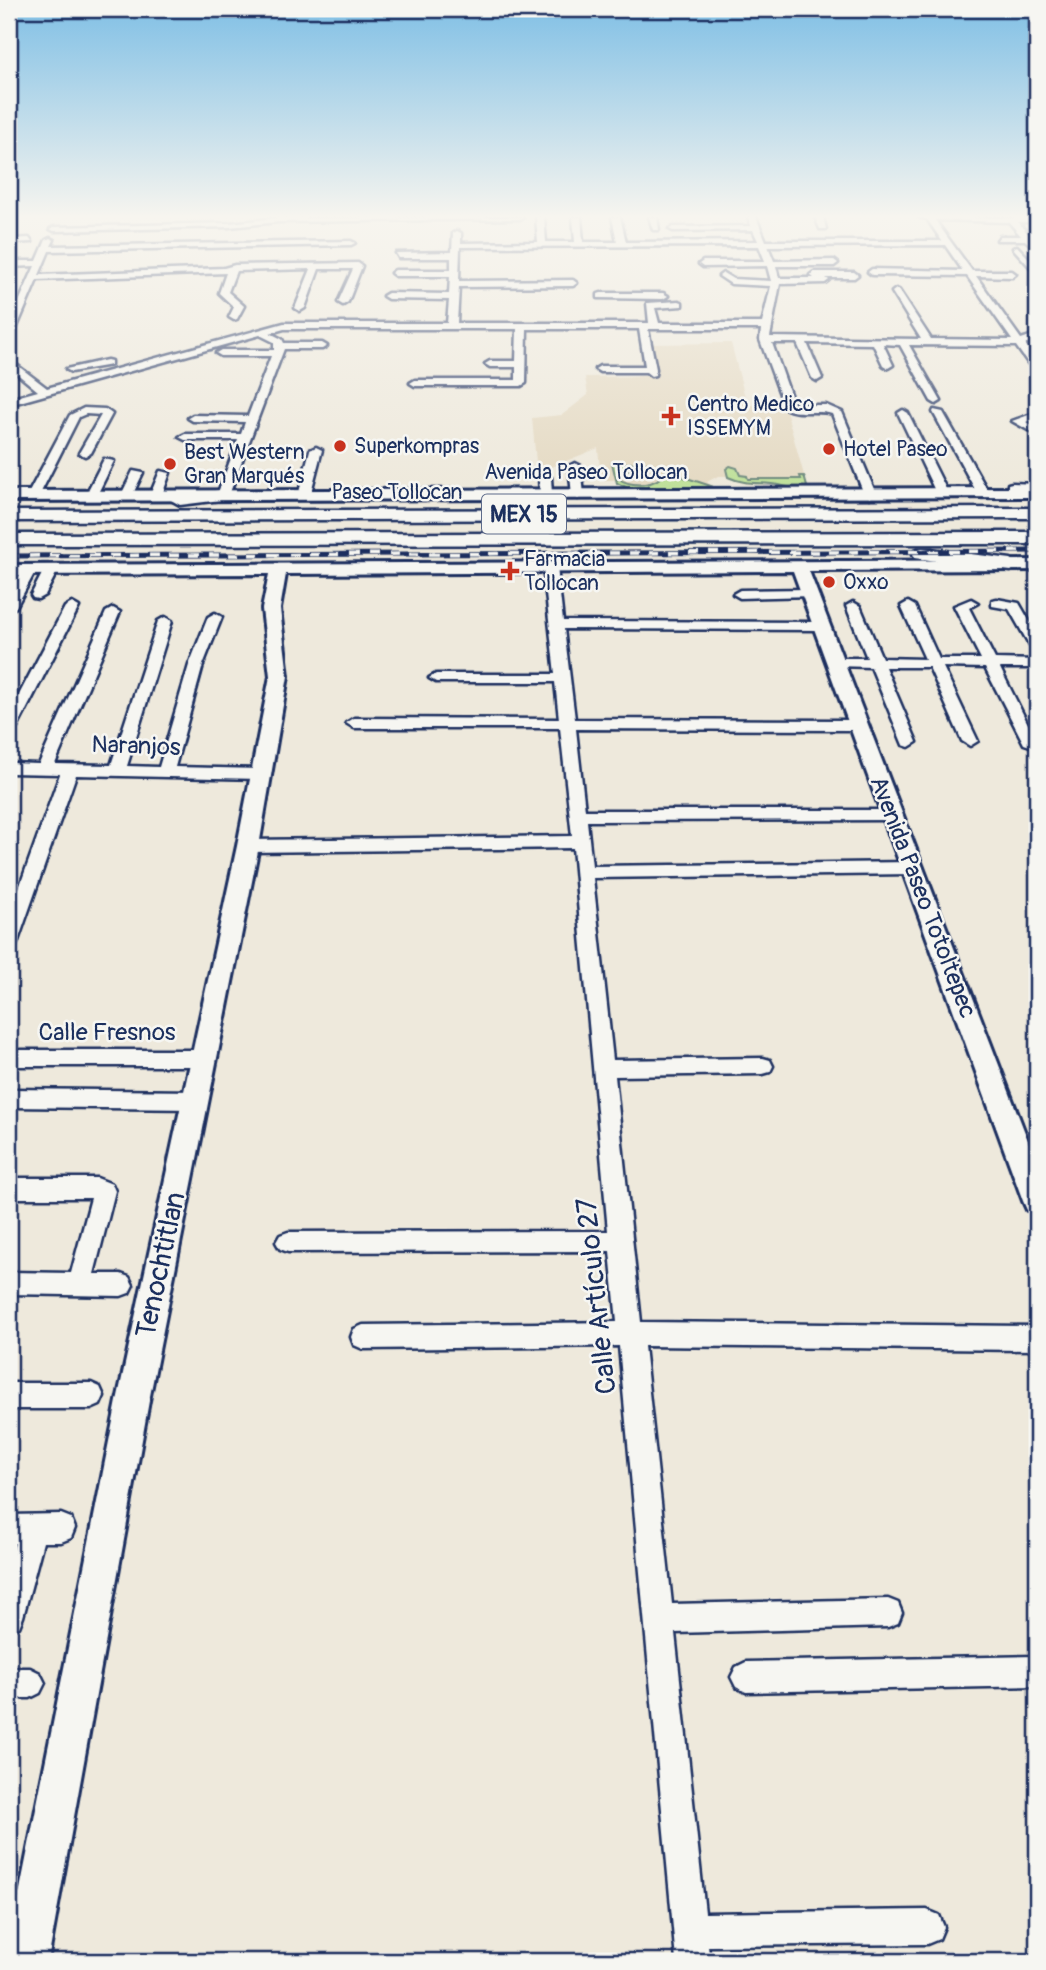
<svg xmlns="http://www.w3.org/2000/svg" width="1046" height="1970" font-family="Pangolin,sans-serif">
	<rect width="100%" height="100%" fill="#eee9dc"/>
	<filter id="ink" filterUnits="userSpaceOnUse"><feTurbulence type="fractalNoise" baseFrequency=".0143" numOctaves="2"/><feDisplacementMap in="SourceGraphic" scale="14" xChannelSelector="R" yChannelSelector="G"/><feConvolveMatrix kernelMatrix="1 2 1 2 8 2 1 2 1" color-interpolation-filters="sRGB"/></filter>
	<g filter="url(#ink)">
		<path fill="#e4d9c2" d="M731,343L747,405H776L778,410H786L808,490H795L777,485L746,484L727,476H718L707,482L711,486L708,488L663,491L617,483L618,480H601L598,448L537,473L532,418L562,415L588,395L585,377L656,376L651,344Z"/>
		<path fill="#bee099" stroke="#6c887c" stroke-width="2" d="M612,463H649L645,472L628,469L617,478C631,487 656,488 666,471L711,486L706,489L633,490L617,483Z
			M730,466L737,468L740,475L747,476L748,479H801L800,476H804L808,490C797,490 790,487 779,485C761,482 745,485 728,477L726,469Z"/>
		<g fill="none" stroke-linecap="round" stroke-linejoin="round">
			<g stroke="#1b2f5e" stroke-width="5">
				<path id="minor" d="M524,217L520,219L278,222L229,227L54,231L50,229L54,227L229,223L278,218Z
					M536,217H544L546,242H575L573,217H581L583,242H617L612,217H620L626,242L758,241L753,230L673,231L669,229L673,227L751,226L748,217H756L766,241H942L927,219L919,217L1037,218V222H1018L1037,244L1036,250L1025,240H997L1000,236H1021L1009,222L935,220L972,271H1012L1016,274L1012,277L976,276L1021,339L1037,334V340L1025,344L1037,361V371L1033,370L1016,346L909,345L941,401L936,404L931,401L900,345L883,344L893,365L888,368L883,365L873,344L807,343L822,378L817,381L812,378L797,343H772L794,405H826L842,412L876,494L870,498L864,494L832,414C817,409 797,416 785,408L760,340L761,329H648L656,369L655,375L651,376L646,372H600L595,369L600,366H645L639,329H527L526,383L521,386H415L410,383L415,380H516V367H490L485,364L490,361H516L517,329H284L270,333L282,339L284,343H322L327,346L322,349H284L229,495L223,499L217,495L238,440H185L179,437L185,434H241L245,422L193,421L188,418L193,415L248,416L271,356H221L216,353L221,350H274V342L260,335L9,405V399L38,391L9,367V359L47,388L284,323H447L449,300L388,299L383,296L388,293L449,294L450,276H395L391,273L395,270H451V258H399L396,253L452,252L453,233L457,231L461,233V243L538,242ZM945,245L963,271L872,269L868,272L872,275L967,276L1012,340L931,339L899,290L896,289L892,292L921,339L770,337L780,284L825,283L829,280L826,278H854L858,275L854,272H814L810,275L814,278H779L776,266H834L838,263L834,260L774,261L768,246ZM759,246L765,261H703L699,264L703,267L767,266L771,281L733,279L723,273L719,276L731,284L771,286L762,323H659L655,308L682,306V302L679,301L647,303L649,323H457L459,287L573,286L577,283L573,280L459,281L460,247Z
					M649,217H657L659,230H653Z
					M815,217H823L826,229H820Z
					M29,238L32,242L9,243V239Z
					M50,238L54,240L51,246L351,241L355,243L351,245L49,251L39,275L224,268L235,265L358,263L362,266L348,302L343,305L338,302L353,269H319L305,308L300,311L295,308L311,269L236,271L228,292L244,306L237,319L234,320L229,317L234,307L219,293L226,273L37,280L14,334L9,337V324L35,266L9,267V261H37L46,240Z
					M1017,246L1037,267V275L1013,248Z
					M601,293H663L668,296L663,299L598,298V294Z
					M107,360L111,361V365L71,372L66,369Z
					M84,408L105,409L112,414L91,453L85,456L79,453L101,415L86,414L79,417L39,496L29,499L27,496L70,415Z
					M903,410L908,413L948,493L946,496L936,493L898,413Z
					M934,410L943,412L989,493L987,496L977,493L933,412Z
					M1037,412V418L1026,422L1037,428V435L1012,421Z
					M316,447L322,450L310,496L300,499L298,496L310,450Z
					M104,459L114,461L95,499H87L85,496Z
					M575,463L581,466L584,495L578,499L572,495L569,466Z
					M133,471L143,473L131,498H123L121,495Z
					M160,471L170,473L162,495L156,499L150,495Z
					M545,473L551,477L552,495L546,499L540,495L539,477Z
					M1012,483L1037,484V490H1008V484Z
					M550,563L557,567L563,621L821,622L828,626L821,630L564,629L575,719L857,720L865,725L857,730L576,729L585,810H893L901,815L893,820L587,821L592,866L913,862L922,868L913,874L593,878L613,1060L763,1058L770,1060L773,1066L770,1072L763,1074L615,1076L641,1322L1037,1326V1350L644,1346L672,1604L888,1599L898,1603L902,1613L898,1623L888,1627L675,1633L705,1913L927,1910L939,1915L944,1927L939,1939L927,1944L708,1946L710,1961H676L619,1346L363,1349L354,1345L351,1337L354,1329L363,1325L617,1322L610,1251L288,1252L280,1249L276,1242L280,1235L288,1232L608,1231L573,848L248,852L239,846L248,840L572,836L560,728H354L346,723L354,718L559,719L555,682H436L429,678L436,674H555L543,567Z
					M29,566L36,570L16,607L9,611V595L24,567Z
					M51,566L58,570L45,595L38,599L33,598L31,595L44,570Z
					M808,589L813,590V596L740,598L733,594L740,590Z
					M971,599L978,603L969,608L995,659L1037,660V668H1000L1037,742L1030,746L1024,744L985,668L943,667L978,741L970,746L962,741L929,667H885L917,742L909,747L903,745L871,667L834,666L827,662L834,658H867L846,606L853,602L860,606L882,658L925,659L901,606L908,602L915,606L939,659H981L954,606Z
					M997,599L1019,603L1037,634V650L1030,646L1009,609L992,606V600Z
					M72,603L79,607L17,728L9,733V714L65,607Z
					M113,608L120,612L55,764L111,765L158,621L165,617L172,621L127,766L159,767L189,665L208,617L215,613L222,617L203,665L175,767L261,769L269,774L261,779L76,775L18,941L16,946L9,948V916L60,774L9,773V763L39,764L106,612Z
					M9,1050H205L212,1052L215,1058L212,1064L205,1066H9Z
					M9,1089L196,1091L203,1094L206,1100L203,1106L196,1109L9,1107Z
					M9,1178H97L112,1184L115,1191L94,1274H121L129,1277L133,1285L129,1293L121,1296L9,1294V1272L71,1273L91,1198H9Z
					M9,1383H91L100,1387L104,1396L100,1405L91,1409H9Z
					M61,1514L71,1518L75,1528L71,1538L61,1542H43L23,1617L19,1627L9,1631V1566L15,1543H9V1515Z
					M1037,1656V1686L746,1692L736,1687L731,1677L736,1667L746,1662Z
					M9,1668H30L40,1673L45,1683L40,1693L30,1698H9Z"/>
			</g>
			<g stroke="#1b2f5e" stroke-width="6">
				<path id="major" d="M1037,488V497L9,501V491Z
					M1037,560V570L809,571L1037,1164V1214L1027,1210L1023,1201L793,571L286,574L280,609L288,676L259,846L149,1401L48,1961H9V1945L117,1401L237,846L270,676L262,609L269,574L9,575V565Z"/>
			</g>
			<g stroke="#1b2f5e" stroke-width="5">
				<path id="highway" d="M223,490L232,495L229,499L180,505L171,500L180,495Z
					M1037,508V518L9,521V511Z
					M1037,532V544L9,545V534Z
					M922,548L1011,559L1020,565L1011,571L915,558L913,554L915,550Z"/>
			</g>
			<use href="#minor" fill="#f6f6f2" fill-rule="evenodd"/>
			<use href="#major" fill="#f6f6f2" fill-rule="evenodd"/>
			<use href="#highway" fill="#f6f6f2" fill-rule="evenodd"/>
			<g stroke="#1b2f5e" stroke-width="5">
				<path id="rail" d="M9,556L1037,551"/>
			</g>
			<use href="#rail" stroke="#f6f6f2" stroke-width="3.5" stroke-dasharray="10" stroke-linecap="butt"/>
		</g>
	</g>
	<linearGradient id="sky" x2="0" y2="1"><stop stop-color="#7fbfe5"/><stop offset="0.44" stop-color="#f7f5ef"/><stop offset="1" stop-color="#f7f5ef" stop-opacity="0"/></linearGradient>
	<rect width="1046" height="492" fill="url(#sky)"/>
	<g fill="#c8321e" stroke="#f6f6f2" stroke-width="2.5">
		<path d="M667.5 405.5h7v7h7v7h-7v7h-7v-7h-7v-7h7z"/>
		<circle cx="340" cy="446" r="7"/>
		<circle cx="829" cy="449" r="7"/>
		<circle cx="170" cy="464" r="7"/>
		<path d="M506.5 560.5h7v7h7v7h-7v7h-7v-7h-7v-7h7z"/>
		<circle cx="829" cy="582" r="7"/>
	</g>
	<g text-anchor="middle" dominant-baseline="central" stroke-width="5" stroke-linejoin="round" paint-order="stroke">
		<g font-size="21" fill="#1b2f5e" stroke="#f6f6f2" text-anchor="start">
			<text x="687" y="404">Centro Medico<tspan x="687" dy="24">ISSEMYM</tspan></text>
			<text x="354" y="446">Superkompras</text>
			<text x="843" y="449">Hotel Paseo</text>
			<text x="184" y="452">Best Western<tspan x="184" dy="24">Gran Marqués</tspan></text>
			<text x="524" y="559">Farmacia<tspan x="524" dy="24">Tollocan</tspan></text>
			<text x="843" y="582">Oxxo</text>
		</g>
		<g font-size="21" fill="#1b2f5e" stroke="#f6f6f2">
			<text x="586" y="472">Avenida Paseo Tollocan</text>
			<text x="397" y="492">Paseo Tollocan</text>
		</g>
		<rect fill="#f6f6f2" stroke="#5d6b8a" stroke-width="2" x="482" y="494.5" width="84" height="39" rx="5"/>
		<g font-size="23" font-weight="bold" fill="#1b2f5e">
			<text x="524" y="514">MEX 15</text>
		</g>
		<g font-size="24" fill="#1b2f5e" stroke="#f6f6f2">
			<text transform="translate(136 746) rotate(2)">Naranjos</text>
			<text transform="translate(923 897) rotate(69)">Avenida Paseo Totoltepec</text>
			<text x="107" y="1032">Calle Fresnos</text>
		</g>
		<g font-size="28" fill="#1b2f5e" stroke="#f6f6f2">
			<text transform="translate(161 1265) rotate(-78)">Tenochtitlan</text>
			<text transform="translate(597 1296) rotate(-96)">Calle Artículo 27</text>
		</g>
	</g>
	<rect width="1046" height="1970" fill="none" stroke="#f6f6f2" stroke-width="35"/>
	<rect x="18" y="18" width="1011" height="1935" fill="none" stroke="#1b2f5e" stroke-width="2.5" filter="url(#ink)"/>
</svg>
